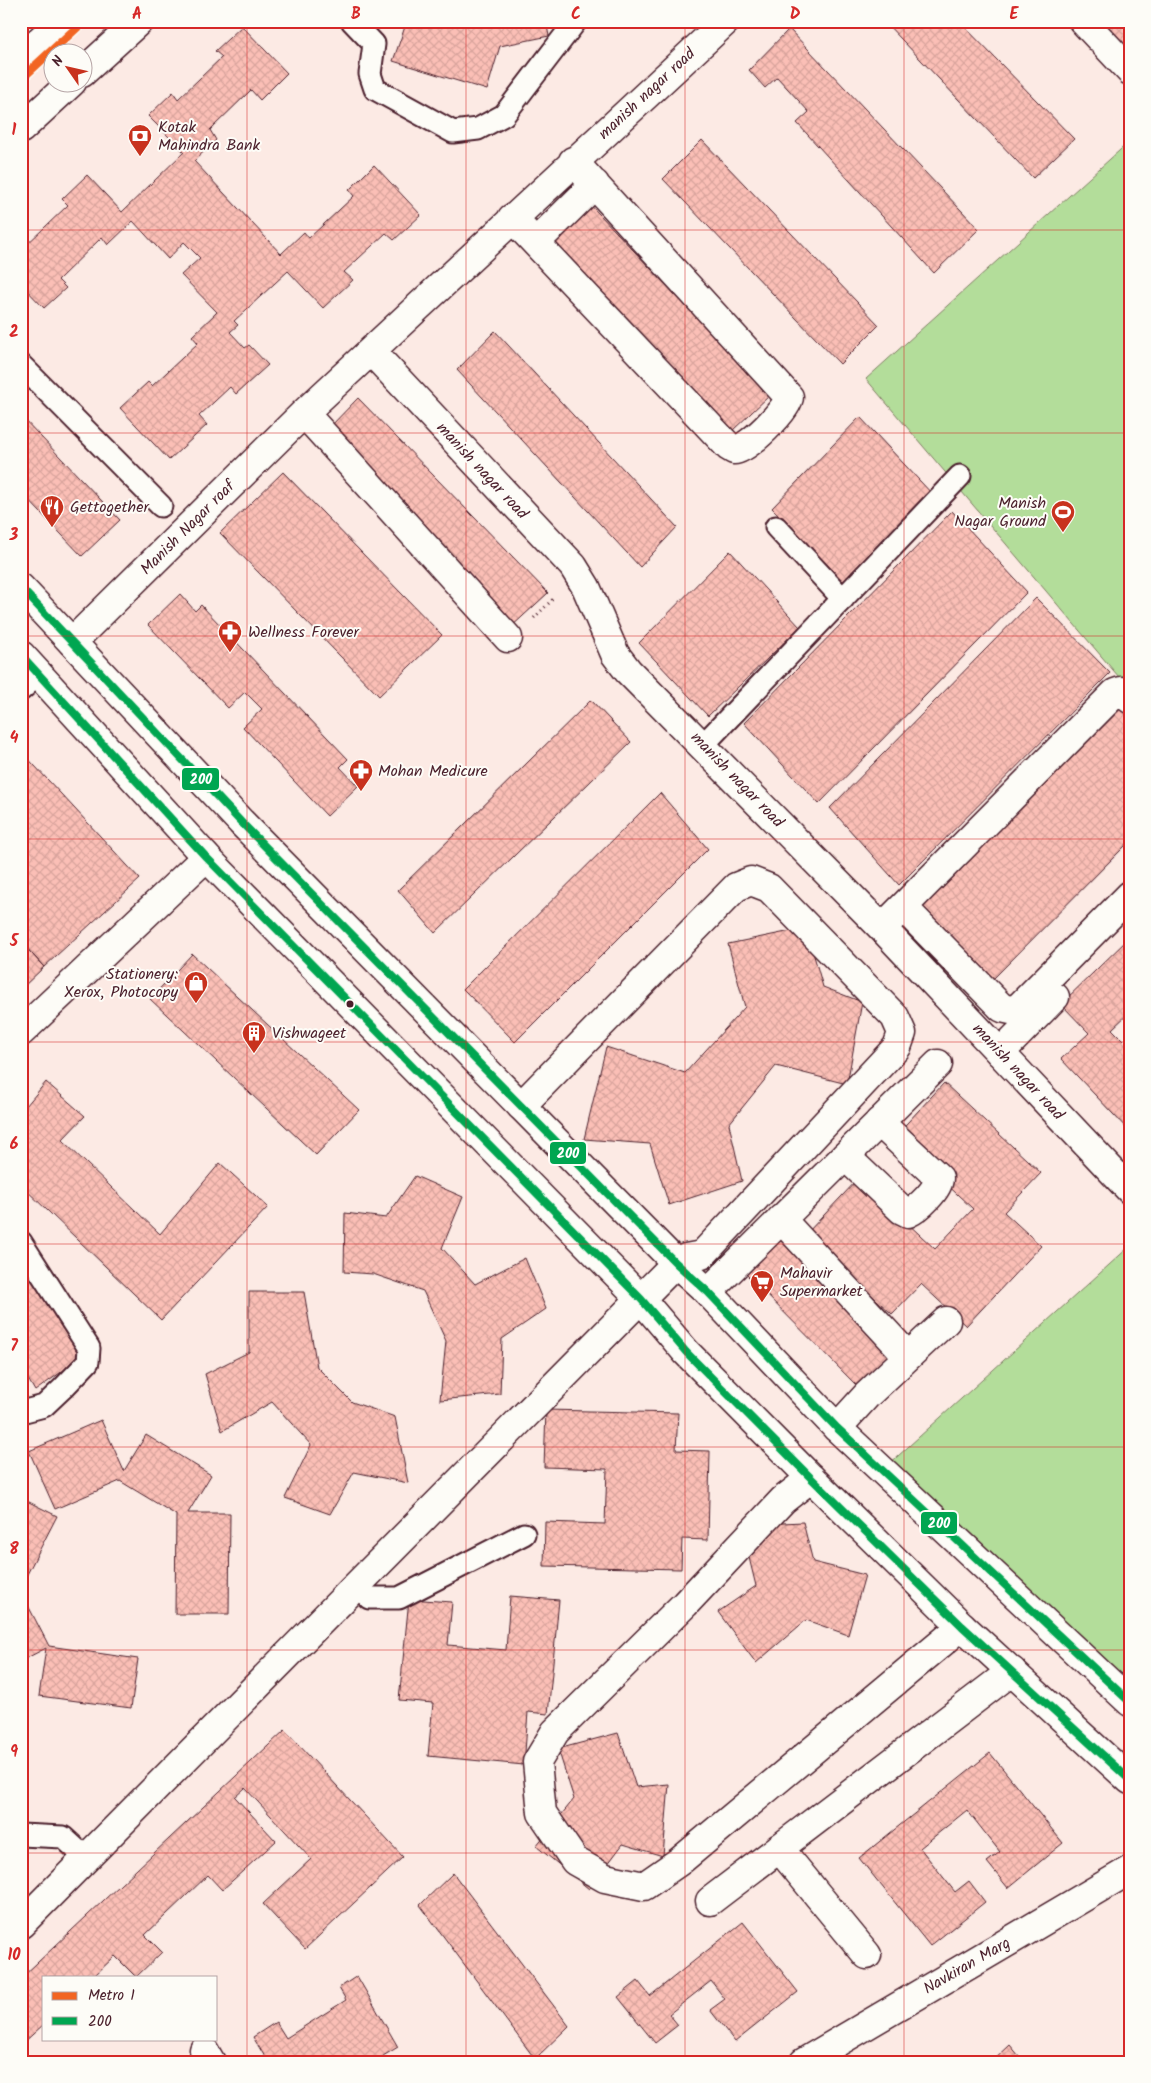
<svg xmlns="http://www.w3.org/2000/svg" width="1151" height="2083" font-family="Kalam,sans-serif">
	<defs>
		<pattern id="building-cross-hatch" width="8" height="8" patternUnits="userSpaceOnUse" patternTransform="scale(1.25)"><rect width="8" height="8" fill="#fbbfb6"/><path d="M0 0l8 8M0 8l8-8" fill="none" stroke="#d9a49d"/></pattern>
	</defs>
	<rect width="100%" height="100%" fill="#fceae4"/>
	<filter id="ink" filterUnits="userSpaceOnUse"><feTurbulence type="fractalNoise" baseFrequency=".02" numOctaves="2"/><feDisplacementMap in="SourceGraphic" scale="10" xChannelSelector="R" yChannelSelector="G"/><feConvolveMatrix kernelMatrix="1 2 1 2 8 2 1 2 1" color-interpolation-filters="sRGB"/></filter>
	<g filter="url(#ink)">
		<path fill="#b3dd9a" stroke="#7e7e62" d="M1130,141V690L866,379Z
			M1130,1246V1714L877,1475Z"/>
		<path fill="url(#building-cross-hatch)" stroke="#4a1f2b" d="M407,21H546L549,36L500,46L487,90L393,61Z
			M884,21H959L1074,139L1033,178Z
			M1104,21H1130V55L1098,28Z
			M242,26L287,73L260,100L251,90L210,130L216,140L194,161L281,254L304,232L309,238L354,196L349,190L374,165L421,215L394,240L386,233L344,272L353,280L323,308L288,271L234,321L238,325L230,332L245,348L249,345L268,365L236,394L230,387L199,416L207,425L169,460L120,408L148,382L152,386L198,343L192,336L217,312L181,275L200,258L184,242L168,259L133,221L108,245L102,237L58,280L66,288L44,308L21,284V250L68,205L62,199L87,175L122,212L184,152L148,116L173,92L178,99L222,57L215,51Z
			M789,29L979,229L934,273L797,123L809,112L777,77L765,88L749,70Z
			M702,140L879,325L840,364L663,179Z
			M583,197L770,395L732,431L546,235Z
			M495,331L677,527L640,567L457,370Z
			M358,398L548,593L510,628L326,431Z
			M21,416L120,520L82,556L21,492Z
			M860,417L934,496L847,585L772,508Z
			M283,472L442,635L379,696L220,533Z
			M952,511L1027,592L819,804L744,723Z
			M730,551L800,627L708,716L639,643Z
			M180,594L195,611L201,605L348,759L340,767L358,786L327,816L243,727L262,709L245,692L228,708L148,625Z
			M1036,598L1110,673L899,885L830,808Z
			M591,700L631,742L435,933L398,890Z
			M1122,701L1130,709V841L988,984L915,911Z
			M21,751L140,879L44,967L21,942Z
			M660,793L708,849L515,1042L463,989Z
			M806,928L823,987L862,1002L847,1084L776,1066L729,1124L742,1181L669,1205L650,1144L584,1139L606,1047L685,1073L745,1007L728,944Z
			M1130,937V1012L1112,1029L1130,1047V1132L1061,1059L1089,1033L1061,1004Z
			M21,942L44,967L21,989Z
			M192,954L359,1110L316,1155L150,999Z
			M46,1082L85,1116L62,1140L160,1234L220,1163L268,1207L161,1320L21,1185V1112Z
			M944,1083L1041,1173L1004,1212L1041,1246L966,1326L921,1284L892,1314L806,1234L859,1178L935,1249L973,1209L895,1136Z
			M415,1176L463,1197L442,1248L475,1284L525,1258L546,1309L502,1339L500,1394L440,1400L446,1341L423,1291L373,1274L344,1272L345,1213L386,1218Z
			M780,1234L897,1356L864,1393L745,1273Z
			M21,1259L82,1357L35,1391L21,1367Z
			M249,1292H304L317,1367L352,1402L395,1417L408,1483L354,1472L330,1514L285,1498L311,1445L272,1402L222,1431L205,1374L249,1352Z
			M546,1410L678,1413L676,1450L710,1451L708,1540L682,1539L681,1569L544,1566L545,1522L605,1524L607,1469L544,1467Z
			M101,1420L124,1471L146,1435L211,1475L188,1513H230L229,1614H175L176,1515L120,1481L55,1509L29,1451Z
			M21,1498L57,1516L21,1586Z
			M803,1522L813,1562L865,1575L848,1635L806,1620L756,1663L718,1612L756,1586L741,1525Z
			M21,1592L49,1646L138,1659L131,1708L39,1696L46,1648L21,1661Z
			M510,1596L559,1600L548,1714L528,1712L524,1765L428,1756L433,1703L399,1700L409,1599L452,1602L448,1645L506,1650Z
			M285,1730L403,1857L305,1949L263,1904L311,1859L245,1788L235,1797L276,1841L222,1890L208,1875L145,1935L162,1952L136,1977L115,1956L93,1977H44V2024L21,2045V1978Z
			M618,1733L636,1787L669,1784L663,1856L623,1844L589,1889L536,1846L574,1799L558,1749Z
			M990,1753L1063,1843L1008,1888L987,1862L1000,1852L967,1810L920,1848L955,1892L969,1881L985,1902L930,1946L859,1858Z
			M453,1873L569,2026L535,2059L420,1905Z
			M743,1922L798,1992L735,2042L710,2010L725,1999L711,1981L669,2014L678,2025L655,2043L618,1997L638,1981L650,1996Z
			M357,1976L398,2047L373,2062H268L253,2037L276,2022L286,2038L346,2000L339,1988Z
			M1010,2045L1024,2062H992Z"/>
		<g fill="none" stroke-linecap="round" stroke-linejoin="round">
			<g stroke="#4a1f2b" stroke-width="25">
				<path id="service" d="M352,21L374,44L370,74L375,89L453,132L478,129L504,115L576,21
					M21,365L161,506
					M776,527L843,599
					M21,690L39,674
					M703,745L960,476
					M21,1242L89,1348L88,1362L63,1388L44,1406L21,1412
					M357,1585L369,1598H399L524,1534
					M21,1835L63,1837L86,1858"/>
			</g>
			<g stroke="#4a1f2b" stroke-width="31">
				<path id="minor" d="M1083,21L1130,71
					M512,218L729,447L734,450C745,452 789,408 789,397L573,161
					M536,242L595,184
					M372,352L573,566L586,587L615,654L628,671L882,928L1130,1190
					M304,413L508,638
					M72,642L304,413L726,21
					M903,907L1002,1008L1011,1010L1019,1007L1130,895
					M882,928L1115,693L1121,691L1130,699
					M21,1032L206,857
					M1000,1053L1055,997
					M845,1156L902,1210L908,1213C918,1209 939,1189 939,1178L879,1122
					M781,1219L908,1356
					M708,1292L938,1064
					M837,1428L867,1395L946,1321
					M811,1478L783,1500L685,1604L555,1732L537,1762L542,1813L575,1861L605,1878L644,1886L680,1861L962,1626
					M779,1848L867,1955
					M710,1901L1012,1671
					M21,1924L676,1263L686,1258L702,1255L897,1047L902,1033L895,1017L769,888L751,881L736,887L521,1106
					M204,2050L211,2062
					M804,2062L1130,1870"/>
			</g>
			<g stroke="#4a1f2b" stroke-width="31">
				<path id="secondary" d="M21,58L61,21
					M82,73L139,21
					M21,129L72,82
					M21,588L241,822L676,1263L708,1292L837,1428L1130,1702
					M21,655L206,857L641,1299L686,1352L811,1478L962,1626L1130,1780"/>
			</g>
			<path stroke="#4a1f2b" stroke-width="3" stroke-dasharray="1 4" stroke-linecap="butt" d="M534,618L554,598"/>
			<use href="#service" stroke="#fdfcf7" stroke-width="21"/>
			<use href="#minor" stroke="#fdfcf7" stroke-width="28"/>
			<use href="#secondary" stroke="#fdfcf7" stroke-width="28"/>
			<g stroke="#fdfcf7" stroke-width="11">
				<path id="bus-1" d="M21,588L241,822L676,1263L708,1292L837,1428L1130,1702
					M21,655L206,857L641,1299L686,1352L811,1478L962,1626L1130,1780"/>
			</g>
			<use href="#bus-1" stroke="#00a651" stroke-width="8"/>
			<g stroke="#fdfcf7" stroke-width="12">
				<path id="metro-1" d="M21,79L84,21"/>
			</g>
			<use href="#metro-1" stroke="#f26522" stroke-width="9"/>
		</g>
	</g>
	<path fill="none" stroke="#d62828" stroke-width="1" stroke-opacity="0.55" d="M247,21V2062M466,21V2062M685,21V2062M904,21V2062M21,230H1130M21,433H1130M21,636H1130M21,839H1130M21,1042H1130M21,1244H1130M21,1447H1130M21,1650H1130M21,1853H1130"/>
	<defs>
		<g id="bank-pin" transform="scale(1.25)"><path d="M0 17L-7.5 6A9.5 9.5 0 1 1 7.5 6Z" fill="#c8321e" stroke="#fdfcf7"/><path d="M-6-4H6V4H-6ZM0-2.3a2.3 2.3 0 1 0 0 4.6a2.3 2.3 0 1 0 0-4.6Z" fill="#fff"/></g>
		<g id="restaurant-pin" transform="scale(1.25)"><path d="M0 17L-7.5 6A9.5 9.5 0 1 1 7.5 6Z" fill="#c8321e" stroke="#fdfcf7"/><path d="M-5-6h1v4h1v-4h1v4h1v-4h1v5L-1.5 .5V6h-2V.5L-5-1ZM5-6V6H3V1.5H1.5Q1.5-4 5-6Z" fill="#fff"/></g>
		<g id="stadium-pin" transform="scale(1.25)"><path d="M0 17L-7.5 6A9.5 9.5 0 1 1 7.5 6Z" fill="#c8321e" stroke="#fdfcf7"/><path d="M0-5a6.5 5 0 1 0 0 10a6.5 5 0 1 0 0-10ZM-3.5-1.8h7v3.6h-7Z" fill="#fff"/></g>
		<g id="pharmacy-pin" transform="scale(1.25)"><path d="M0 17L-7.5 6A9.5 9.5 0 1 1 7.5 6Z" fill="#c8321e" stroke="#fdfcf7"/><path d="M-2-6h4v4h4v4h-4v4h-4v-4h-4v-4h4Z" fill="#fff"/></g>
		<g id="shop-pin" transform="scale(1.25)"><path d="M0 17L-7.5 6A9.5 9.5 0 1 1 7.5 6Z" fill="#c8321e" stroke="#fdfcf7"/><path d="M-5-2.5h2.3a2.7 3.5 0 0 1 5.4 0H5L5.5 6h-11ZM-1.5-2.5h3a1.5 2.3 0 0 0-3 0Z" fill="#fff"/></g>
		<g id="building-pin" transform="scale(1.25)"><path d="M0 17L-7.5 6A9.5 9.5 0 1 1 7.5 6Z" fill="#c8321e" stroke="#fdfcf7"/><path d="M-4-6H4V6H1V3H-1V6H-4ZM-2.5-4.3h1.7v1.8h-1.7ZM.8-4.3h1.7v1.8H.8ZM-2.5-1h1.7V.8h-1.7ZM.8-1h1.7V.8H.8Z" fill="#fff"/></g>
		<g id="supermarket-pin" transform="scale(1.25)"><path d="M0 17L-7.5 6A9.5 9.5 0 1 1 7.5 6Z" fill="#c8321e" stroke="#fdfcf7"/><path d="M-6-5.5h2.5l.6 2H6L4.5 2H-2.5L-4.4-4H-6ZM-1.5 3.2a1.3 1.3 0 1 0 .1 0ZM3 3.2a1.3 1.3 0 1 0 .1 0Z" fill="#fff"/></g>
	</defs>
	<g fill-rule="evenodd">
		<use href="#bank-pin" x="140" y="136"/>
		<use href="#restaurant-pin" x="52" y="507"/>
		<use href="#stadium-pin" x="1063" y="512"/>
		<use href="#pharmacy-pin" x="230" y="632"/>
		<use href="#pharmacy-pin" x="361" y="771"/>
		<use href="#shop-pin" x="196" y="983"/>
		<use href="#building-pin" x="254" y="1033"/>
		<use href="#supermarket-pin" x="762" y="1282"/>
	</g>
	<circle fill="#4a1f2b" stroke="#fdfcf7" stroke-width="2" cx="350" cy="1004" r="4.5"/>
	<g text-anchor="middle" dominant-baseline="central" stroke-width="4" stroke-linejoin="round" paint-order="stroke">
		<g font-size="16" fill="#4a1f2b" stroke="#fdfcf7">
			<text transform="translate(647 94) rotate(-43)">manish nagar road</text>
			<text transform="translate(482 471) rotate(47)">manish nagar road</text>
			<text transform="translate(188 528) rotate(-45)">Manish Nagar roaf</text>
			<text transform="translate(737 780) rotate(46)">manish nagar road</text>
			<text transform="translate(1018 1072) rotate(47)">manish nagar road</text>
			<text transform="translate(967 1966) rotate(-30)">Navkiran Marg</text>
		</g>
		<g font-size="16" fill="#4a1f2b" stroke="#fdfcf7" text-anchor="start">
			<text x="158" y="127">Kotak<tspan x="158" dy="18">Mahindra Bank</tspan></text>
			<text x="1046" y="503" text-anchor="end">Manish<tspan x="1046" dy="18">Nagar Ground</tspan></text>
			<text x="70" y="507">Gettogether</text>
			<text x="248" y="632">Wellness Forever</text>
			<text x="378" y="771">Mohan Medicure</text>
			<text x="178" y="974" text-anchor="end">Stationery:<tspan x="178" dy="18">Xerox, Photocopy</tspan></text>
			<text x="272" y="1033">Vishwageet</text>
			<text x="780" y="1273">Mahavir<tspan x="780" dy="18">Supermarket</tspan></text>
		</g>
	</g>
	<g stroke="#fdfcf7" stroke-width="2">
		<rect x="181" y="767" width="39" height="24" rx="5" fill="#00a651"/>
		<rect x="549" y="1141" width="38" height="24" rx="5" fill="#00a651"/>
		<rect x="920" y="1511" width="38" height="24" rx="5" fill="#00a651"/>
	</g>
	<g font-size="14" text-anchor="middle" font-weight="bold" fill="#fff">
		<text x="201" y="784">200</text>
		<text x="568" y="1158">200</text>
		<text x="939" y="1528">200</text>
	</g>
	<rect width="1151" height="2083" fill="none" stroke="#fdfcf7" stroke-width="55"/>
	<rect x="42" y="1976" width="175" height="65" fill="#fdfcf7" stroke="#b5a4a5"/>
	<rect x="52" y="1992" width="25" height="8" fill="#f26522" stroke="#b5a4a5"/>
	<text x="88" y="2000" font-size="15" fill="#4a1f2b">Metro 1</text>
	<rect x="52" y="2017" width="25" height="8" fill="#00a651" stroke="#b5a4a5"/>
	<text x="88" y="2026" font-size="15" fill="#4a1f2b">200</text>
	<g transform="translate(68 68) rotate(304)"><circle r="24" fill="#fdfcf7" stroke="#b5a4a5"/>
	<path d="M0-4L9 19L0 12L-9 19Z" fill="#c8321e"/>
	<text y="-8" font-size="14" font-weight="bold" text-anchor="middle" fill="#4a1f2b">N</text>
	</g>
	<rect x="28" y="28" width="1096" height="2028" fill="none" stroke="#d62828" stroke-width="2"/>
	<g font-size="16" text-anchor="middle" font-weight="bold" fill="#d62828">
		<text x="137" y="19">A</text>
		<text x="356" y="19">B</text>
		<text x="576" y="19">C</text>
		<text x="795" y="19">D</text>
		<text x="1014" y="19">E</text>
		<text x="14" y="135">1</text>
		<text x="14" y="337">2</text>
		<text x="14" y="540">3</text>
		<text x="14" y="743">4</text>
		<text x="14" y="946">5</text>
		<text x="14" y="1149">6</text>
		<text x="14" y="1351">7</text>
		<text x="14" y="1554">8</text>
		<text x="14" y="1757">9</text>
		<text x="14" y="1960">10</text>
	</g>
</svg>
